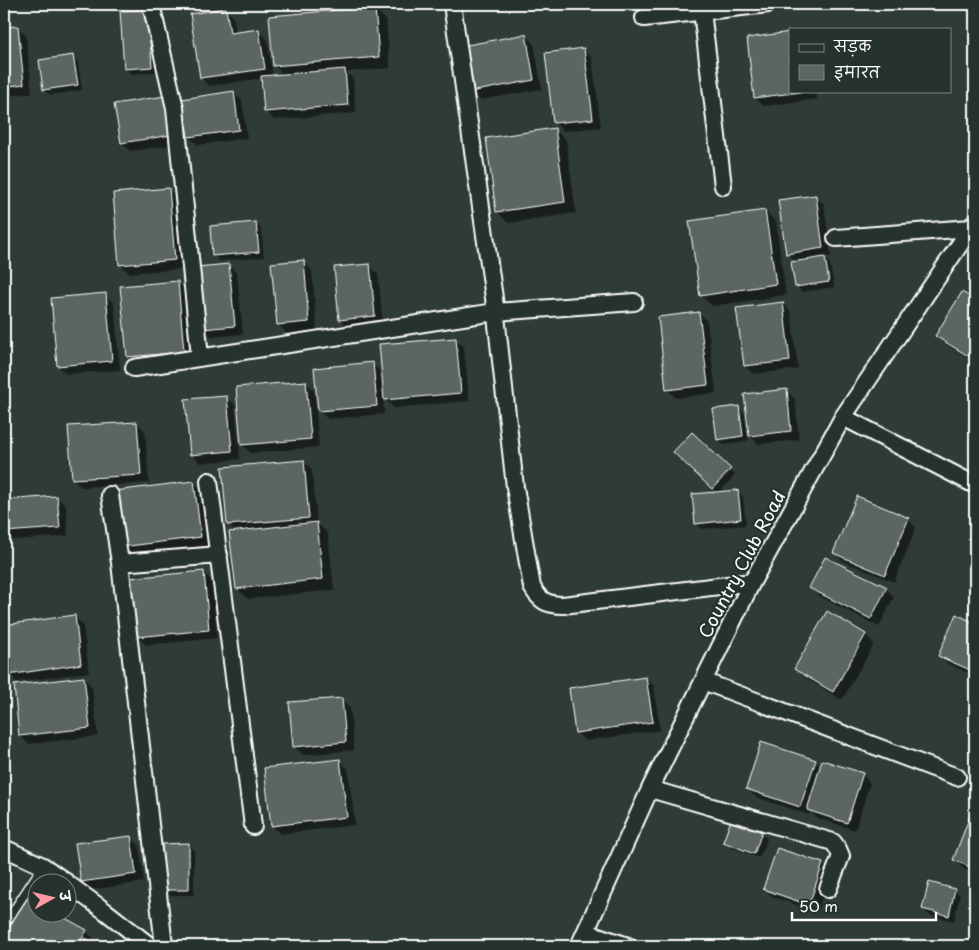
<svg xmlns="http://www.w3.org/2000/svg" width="979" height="950" font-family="'Playpen Sans','Playpen Sans Deva',sans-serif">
	<rect width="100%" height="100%" fill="#2f3b35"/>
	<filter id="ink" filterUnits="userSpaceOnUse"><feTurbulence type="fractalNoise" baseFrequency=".02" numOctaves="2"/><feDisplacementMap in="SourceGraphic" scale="10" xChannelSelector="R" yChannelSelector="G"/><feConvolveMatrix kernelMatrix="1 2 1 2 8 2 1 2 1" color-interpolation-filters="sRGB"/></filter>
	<g filter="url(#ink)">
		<path fill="#0007" fill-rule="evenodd" d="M374,8L386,20L390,68L346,72L353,79L356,113L274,120L266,111L263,78L209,86L201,78L226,10L234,18L236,34L258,30L267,39L273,77L285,76L275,66Z
			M153,16L157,72L131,74L125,68Z
			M18,27L26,36L32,93L4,96V29Z
			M790,33V91H816L817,99L764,106L755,98L748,39Z
			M526,36L534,44L542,89L480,100L472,92Z
			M584,50L592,58L601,127L563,131L555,123L546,54Z
			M73,56L78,62L82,90L50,95L44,90Z
			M233,92L242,101L247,138L198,145L189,137Z
			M165,97L179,144L130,151L122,143Z
			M555,129L566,140L576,213L508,223L497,211Z
			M168,189L177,198L183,269L129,273L121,265L114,194Z
			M815,196L824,204L831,256L824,257L830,264L834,287L802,292L796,286L797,262L787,253Z
			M765,211L776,222L786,295L712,306L701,295Z
			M256,223L261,229L264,257L219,261L214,256Z
			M303,261L312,270L317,330L286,333L278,324Z
			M229,265L237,274L243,334L212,337L203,328Z
			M370,266L378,274L383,324L348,328L340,319Z
			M177,282L186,291L192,361L137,365L128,357Z
			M963,293L975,301V362L945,344L937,335Z
			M105,295L114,303L120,370L66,374L58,366Z
			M783,303L791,312L798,369L753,374L745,366Z
			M699,313L707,321L716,393L676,398L668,390Z
			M455,339L464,347L469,401L394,408L383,397L384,414L328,419L319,411L372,364L383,374Z
			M306,383L314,391L319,447L251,453L242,445Z
			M786,391L795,399L799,440L758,444L750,435Z
			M226,397L235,405L240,459L200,463L192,454Z
			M738,407L744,413L748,441L724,445L718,439Z
			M137,423L145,431L149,483L81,487L73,479Z
			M692,434L735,475L719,493L738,491L743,497L746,525L702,529L696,523L717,493L675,452Z
			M304,461L312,470L317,523L328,534L334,590L248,599L237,588L236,532L229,525Z
			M193,482L202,490L209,545L131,555L123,547Z
			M57,497L66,506L68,536L14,540L5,532L4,502Z
			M908,519L916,528L894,582L843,561L834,553Z
			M203,572L212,581L217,638L146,645L137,636Z
			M811,588H886L894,597L879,627L819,596Z
			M827,613L866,635L874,644L842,700L804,677L795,669Z
			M74,616L83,625L89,672L17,682L9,674L4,639V627Z
			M957,616L975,624V676L948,664L940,656Z
			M84,678L92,687L98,736L29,744L20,736Z
			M645,678L654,686L660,730L585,741L577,733L570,689Z
			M341,699L350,708L354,750L303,755L294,747Z
			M340,761L348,769L355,825L280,834L272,825Z
			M815,761L821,767L862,774L870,783L855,830L817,818L810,811L809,815L756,797L747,789Z
			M975,806V873L963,869L955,860Z
			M761,833L767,839L759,858L730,847L724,842Z
			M130,837L139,845L144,882L90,890L82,881Z
			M188,845L194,850V895H170L164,890Z
			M822,864L830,873L817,912L773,897L764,889ZM773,891L815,905L814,908L773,894Z
			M954,890L960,895L954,921L929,915L923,909Z
			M26,899L38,912L86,931L97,942L96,945L99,946H4V942Z"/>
		<path fill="#5b6661" stroke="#fff" d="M375,7L379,57L273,66L269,16Z
			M226,8L230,33L259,29L265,69L200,78L190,14Z
			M148,10L152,67L124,69L120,11Z
			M18,26L24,84L4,87V27Z
			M790,32V91H809L754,98L747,38Z
			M526,34L534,80L470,92L462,46Z
			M584,48L593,119L553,123L545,53Z
			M73,55L78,85L43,90L39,60Z
			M345,69L348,105L264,112L261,76Z
			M234,91L239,130L188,137L182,99Z
			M165,96L171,135L121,143L114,104Z
			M555,128L565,202L496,212L486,138Z
			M169,188L175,260L119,265L113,193Z
			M816,195L823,248L786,254L778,200Z
			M765,210L776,284L700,296L689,221Z
			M256,222L259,252L212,256L210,226Z
			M825,257L829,282L795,287L791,262Z
			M304,260L309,322L277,325L271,263Z
			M229,264L235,326L202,329L196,267Z
			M370,264L375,316L339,320L334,267Z
			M178,281L184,352L127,357L120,286Z
			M962,292L975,300V360L935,336Z
			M106,293L112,361L57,366L51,298Z
			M783,302L790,361L744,366L736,308Z
			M699,312L708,385L666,390L658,317Z
			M456,338L461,393L384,400L379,344Z
			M373,362L377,406L318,411L314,368Z
			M306,381L311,439L241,445L236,387Z
			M787,389L791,431L749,436L744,394Z
			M227,396L232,451L190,455L185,399Z
			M739,406L743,436L717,440L713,409Z
			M137,422L141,475L72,479L68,426Z
			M692,432L731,469L712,489L673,452Z
			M304,460L309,518L227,525L222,467Z
			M194,481L201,537L121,547L114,491Z
			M738,490L741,519L695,524L692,494Z
			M57,496L60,528L4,532V500Z
			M857,496L909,518L885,575L833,553Z
			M317,522L323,579L236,589L229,532Z
			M825,557L887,587L871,619L809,588Z
			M204,571L209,630L136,637L130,578Z
			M827,611L866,634L833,692L794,669Z
			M956,614L975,623V672L938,656Z
			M75,615L81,664L8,675L4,648V625Z
			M84,677L90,728L19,736L14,685Z
			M646,677L653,722L575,733L569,688Z
			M342,698L346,742L293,747L289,702Z
			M761,742L816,760L800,807L746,789Z
			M340,759L347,817L271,826L264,768Z
			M822,760L863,773L847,823L807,810Z
			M975,803V869L953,860Z
			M731,820L762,832L754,854L723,842Z
			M131,836L136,874L81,882L75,843Z
			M189,843V890H163L162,844Z
			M777,848L823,863L809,905L763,889Z
			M929,882L955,889L949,916L922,909Z
			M25,897L38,904V912H54L87,930L78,946H4V939Z
			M85,938L101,946H81Z"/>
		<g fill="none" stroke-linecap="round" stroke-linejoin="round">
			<g stroke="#fff" stroke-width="11">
				<path id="lane" d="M4,925L43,866"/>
			</g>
			<g stroke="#fff" stroke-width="20">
				<path id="street" d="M151,4L175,108L200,357
					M452,4L494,298L515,487L532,587C540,601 547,605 563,605L752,582
					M702,11L723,186
					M644,18L768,4
					M836,238L971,228
					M134,368L495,312L634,302
					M843,417L975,485
					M209,481L253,826
					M110,495L120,563L164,946
					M120,563L219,555
					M703,681L957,777
					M650,789L833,842L838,849L841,856L828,889
					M4,848L43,866L66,882
					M68,884L105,911L150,946
					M586,932L628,946
					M579,946L650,789L752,582L843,417L975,222"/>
			</g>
			<use href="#lane" stroke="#26332d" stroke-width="8"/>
			<use href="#street" stroke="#26332d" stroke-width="16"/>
		</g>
	</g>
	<g text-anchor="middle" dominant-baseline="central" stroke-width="4.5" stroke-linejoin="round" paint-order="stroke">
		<g font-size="18" fill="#fff" stroke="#26332d">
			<text transform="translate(741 564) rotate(-62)">Country Club Road</text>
		</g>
	</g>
	<rect width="979" height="950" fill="none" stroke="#26332d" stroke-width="20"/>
	<rect x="10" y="10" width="959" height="930" fill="none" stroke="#fff" stroke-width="2" filter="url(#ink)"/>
	<rect x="789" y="28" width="162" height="65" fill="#26332d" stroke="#7d8581"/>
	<rect x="799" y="44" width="25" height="8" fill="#26332d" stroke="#7d8581"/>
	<text x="834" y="52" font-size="15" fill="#ffffff">सड़क</text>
	<rect x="799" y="65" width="25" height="15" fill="#5b6661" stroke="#7d8581"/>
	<text x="834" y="78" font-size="15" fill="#ffffff">इमारत</text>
	<g transform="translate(52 898) rotate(82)"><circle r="24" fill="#26332d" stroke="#7d8581"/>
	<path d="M0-4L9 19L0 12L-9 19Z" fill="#ff9aa2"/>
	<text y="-8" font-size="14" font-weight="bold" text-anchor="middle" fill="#ffffff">उ</text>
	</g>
	<path d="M792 912v8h144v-8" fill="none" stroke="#ffffff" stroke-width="2.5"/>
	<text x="799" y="912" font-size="15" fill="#ffffff" stroke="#26332d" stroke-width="4" paint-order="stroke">50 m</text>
</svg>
